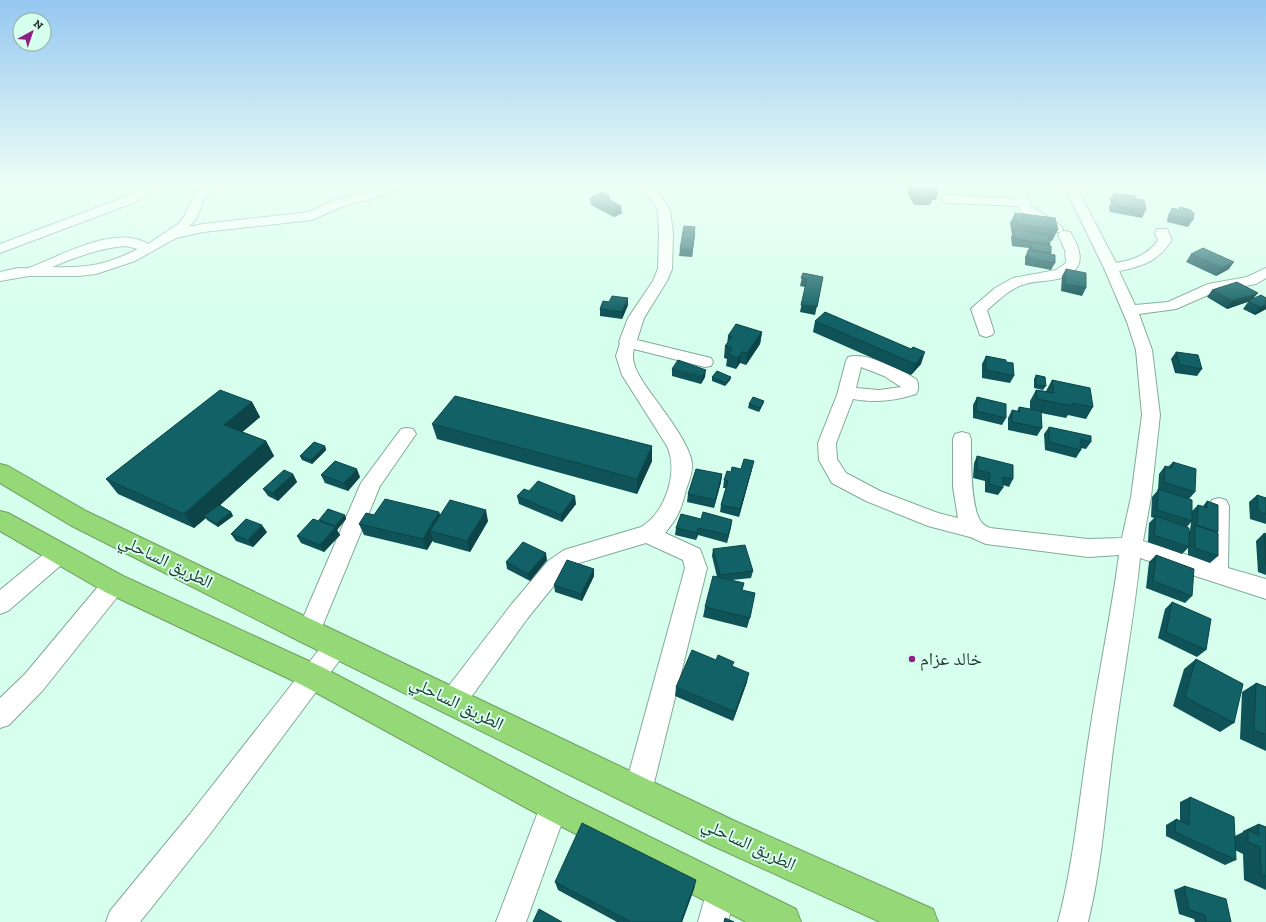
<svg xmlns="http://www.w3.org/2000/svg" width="1266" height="922" font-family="'Zilla Slab','Noto Naskh Arabic',serif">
	<rect width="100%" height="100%" fill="#d6ffee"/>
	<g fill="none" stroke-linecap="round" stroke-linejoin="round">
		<g stroke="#82a99a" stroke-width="2">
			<path id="minor" d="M151,184H167L133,203L0,253V244L125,197Z
				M212,184H230L228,187L205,197L196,219L189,227L203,224L309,212L335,200L360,194L388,184H406L404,187L368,200L343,206L312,220L203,232L176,238L135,261L96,274L79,276H29L0,281V272C6,271 12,269 18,268C22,268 27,269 31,267C61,256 115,224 148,244L178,224L184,217L194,195L200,190ZM126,246L138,249C106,265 87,268 52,267C76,257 100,248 126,246Z
				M640,184H653L670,210L673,234L672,269L667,281L644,318L637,340L711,358L713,362L711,366L705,367L634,349C630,362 638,374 645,385C658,404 689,441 692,463C693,472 689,481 686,490C681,510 678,517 665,533L700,549L707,568L652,791L648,801L638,805L628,801L624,791L685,568L683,560L646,543L579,563L564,573L527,619L462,710L453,713L444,710L440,701L444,692L511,605L548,561L564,550L641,527C665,513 679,472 667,446L622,375L616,356L620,343L619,342L628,318L653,281L658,269L659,234L658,210Z
				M1012,184H1024L1031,206L1061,226L1063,229L1061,232H1051L1021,211L1018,206L947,203L943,202L941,199L943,196L947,195L1016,199Z
				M1063,184H1075L1116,263C1133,260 1148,255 1158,240L1155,234L1157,229H1167L1172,240C1158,261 1144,266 1119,271L1135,305L1168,302L1208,284L1247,277L1266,268V278L1256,284L1217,291L1176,309L1139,314L1152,350L1160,415L1151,497L1143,541L1207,561L1209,506L1212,500L1219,498L1226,500L1229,506L1228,568L1266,579V599L1140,558C1134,617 1123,676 1115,735C1106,798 1103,861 1088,922H1058C1074,862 1079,799 1089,737C1098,676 1111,616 1119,555L1088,557L986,544L970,537L928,526L866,501L832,483L819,460L818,443L837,395L846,361L848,357C867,352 899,369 916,379C919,384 919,389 916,394C895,401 876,403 853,399L836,443L837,459L846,473L880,491L938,513L958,518L953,487V439L955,434L962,432L969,434L971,439C971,457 970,510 982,523C984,525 987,527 990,528L1088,539L1122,538L1131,497L1142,415L1136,350L1127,322L1104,268ZM861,367L884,376L901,387L879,390L856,388Z
				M1065,231L1070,232C1081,249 1087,268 1064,277C1051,282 1035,280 1022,285C1008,290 998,301 987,310L994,332L992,335L986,337L980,335L971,309L974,306L995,288L1013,278L1056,270L1066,263L1065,250L1058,235L1060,232Z
				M407,428L413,429L416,434L380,486L317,639L309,642L301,639L297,632L361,483L401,429Z
				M59,545L67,548L70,554L67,560L8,611L0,614V590L51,548Z
				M114,575L122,577L125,584L122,591L43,690L9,725L0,728V698L25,674L106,577Z
				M337,634L345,637L349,645L345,653L210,834L140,922H106L110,911L190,814L329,637Z
				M554,792L564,796L568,806L526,922H496L544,796Z
				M721,875L732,879L736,890L728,922H698L710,879Z"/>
		</g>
		<g stroke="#6e9f5f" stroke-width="2">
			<path id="highway" d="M0,464L8,466L86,511L319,623L735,821L933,909L938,922H880L711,845L299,641L70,525L0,483Z
				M0,511L8,513L123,576L322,667L565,795L796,909L801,922H746L543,817L302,685L105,592L0,531Z"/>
		</g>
		<use href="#minor" fill="#fff" fill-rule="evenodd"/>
		<use href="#highway" fill="#95d878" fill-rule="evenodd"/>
	</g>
	<path fill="#0f5358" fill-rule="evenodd" d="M909,185L938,193L936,200H932L930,205H914L907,192Z
		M1114,193L1136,199L1146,210L1142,218L1110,212L1109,207L1111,203L1110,199Z
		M590,198L622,213L614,217L591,205Z
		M1180,207L1191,212L1193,220L1188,227L1167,222L1168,215L1172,208L1179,209Z
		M1015,213L1058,230L1052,241H1050V245L1051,253V254L1055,263L1051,270L1025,265V257L1029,248L1012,246L1011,237L1012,235L1010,223Z
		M695,234L692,257L679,256L680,249Z
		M1191,254L1229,269L1216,276L1186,262Z
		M1066,269L1086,288L1082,296L1061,291L1062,276Z
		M803,273L823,277L815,315L800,312L805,287L800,286Z
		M1212,290L1253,299L1266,298V309L1255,315L1243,309L1248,302L1227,309L1207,297Z
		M609,302L628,305L622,319L600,316V309Z
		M815,321L921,364L911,375L813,332Z
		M762,332L760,344L746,365L740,363L736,369L726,366L727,359L724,358L725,346L727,345L728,336Z
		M1176,352L1202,369L1197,376L1175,373L1171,359Z
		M986,356L1014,376L1010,383L982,378V364Z
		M672,369L705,377L701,384L672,376Z
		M1036,375L1046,386L1043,390L1034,388V379Z
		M712,377H731L730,380L725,386L712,381Z
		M1052,380L1093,407L1086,419L1068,415L1066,418L1041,413L1042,428L1037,436L1008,430V418L1012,410L1017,411L1019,407L1030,409V401L1036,390L1046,391Z
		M977,397L1006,418L1002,425L973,418V405Z
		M764,401L763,404L759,412L748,408L749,404Z
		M252,402L260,417L242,432L266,441L274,456L220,505L231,512L233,516L218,527L207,520L206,518L194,528L118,494L106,479Z
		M432,424L652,446V461L637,494L437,439Z
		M1049,427L1091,442L1086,449L1081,448V450L1076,458L1045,450L1044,434Z
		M325,446L326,450L312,464L302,460L300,456Z
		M977,456L1013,479L1009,487L1003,485V488L998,495L985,492V481L973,478L974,463Z
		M1173,462L1195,492L1189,499L1192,511L1198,505L1203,506L1207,501L1218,532L1217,533L1218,556L1210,563L1188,555V548L1182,554L1148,542L1149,523L1154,518L1151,517L1152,497L1158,490L1159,474L1165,466L1168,467ZM1191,522L1190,530L1189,531L1187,527Z
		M741,469H752L739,517L720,512L721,505L726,488H723L724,480L731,472Z
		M293,474L297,482L278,501L268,496L263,489Z
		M722,474L721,482L714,508L687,502L688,494Z
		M321,475L360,477L348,491L325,483Z
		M529,491L576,504L562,522L519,504L517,496Z
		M1257,495L1266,498V524L1250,519L1249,502Z
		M439,512L440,515L488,521L470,552L433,542V540L427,550L364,535L359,524L374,515Z
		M345,515L346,519L337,530L340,535L324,552L301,543L297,536L319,521V520Z
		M701,519L732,520L731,527L727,543L698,535L696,540L675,535L676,528Z
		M267,532L253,547L236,541L231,534Z
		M1264,533L1266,534V575L1258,572L1256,541Z
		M713,549L753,571L751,578L732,580L742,590L750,618L747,628L703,617L705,607L717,577L712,556Z
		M1156,555L1192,596L1185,603L1146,588L1149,562Z
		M547,560L530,581L507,569L506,562Z
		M594,569V576L582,601L555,592L554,585Z
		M1172,602L1206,650L1197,657L1158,638L1165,609Z
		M1196,659L1234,723L1220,732L1173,706L1184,669Z
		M733,666L747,682L733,721L675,696L676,687Z
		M1256,683L1266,687V751L1240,739L1242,692Z
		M1190,797L1235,836L1243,832V831L1258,824L1266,827V890L1244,880L1243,854L1235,850L1236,860L1225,865L1166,836V825L1176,819L1180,821V802Z
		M696,880L694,889L682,922H617L558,890L555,882Z
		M1184,886L1231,922H1195L1194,919L1179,914L1174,890Z"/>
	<path fill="#0d4447" d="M610,196L611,203L606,198Z
		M621,206L622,213L614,217V210Z
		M695,227V234L692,257V250Z
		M1234,262L1229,269L1216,276L1221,268Z
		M1258,293L1252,300L1227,309L1232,301Z
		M628,298V305L622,319V312Z
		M1266,305V309L1255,315L1260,307Z
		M762,332L760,344L746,365L747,353Z
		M742,352L740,363L736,369L738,358Z
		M925,352L921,364L911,375L915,364Z
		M706,370L705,377L701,384L702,376Z
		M731,377L730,380L725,386L726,383Z
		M764,401L763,404L759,412L760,408Z
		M252,402L260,417L233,440L224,425Z
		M266,441L274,456L206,518L204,516L206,518L194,528L184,514Z
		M325,446L326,450L312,464L311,460Z
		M652,446V461L637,494V479Z
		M754,461L752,469L739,517L740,509Z
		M357,469L360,477L348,491L344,483Z
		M293,474L297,482L278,501L273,493Z
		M722,474L721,482L714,508L715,500Z
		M575,496L576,504L562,522L561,515Z
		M486,510L488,521L470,552L467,541Z
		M231,512L233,516L218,527L216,524Z
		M439,512L443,524L430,531L433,540L427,550L423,539Z
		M345,515L346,519L337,530L340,535L324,552L320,545L336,527L335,526Z
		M732,520L731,527L727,543L728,535Z
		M262,525L267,532L253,547L248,540Z
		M698,528V535L696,540L697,533Z
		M546,553L547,560L530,581L528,574Z
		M594,569V576L582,601L581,594Z
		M749,673L747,682L733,721L735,712Z
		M696,880L694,889L682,922H681Z"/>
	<path fill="#126166" stroke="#0d4447" d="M909,185H933L938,193H930L933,198H917Z
		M602,192L610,196L606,198L621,206L614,210L590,198Z
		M1114,193L1136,196V199L1144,200L1146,210L1114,205L1113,200L1116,201Z
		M1180,207L1191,210V212L1194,213L1193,220L1171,215L1172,208L1179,210Z
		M1015,213L1055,218L1058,230L1016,224Z
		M684,226L695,227L692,250L680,249Z
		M1014,230L1049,235L1050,244L1015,239Z
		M1032,242L1051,246V253L1032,250Z
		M1203,248L1234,262L1221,268L1191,254Z
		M1028,250L1055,255V263L1028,258Z
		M1066,269L1086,273V288L1065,284Z
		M803,273L823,277L817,307L801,305L807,279L801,278Z
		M1237,282L1258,293L1232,301L1212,290Z
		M1261,295L1266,298V305L1260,307L1248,301Z
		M612,296L628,298L622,312L600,309L603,301L609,302Z
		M825,312L911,349L913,347L925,352L915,364L815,321Z
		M736,324L762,332L747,353L742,352L738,358L728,354L732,348L725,346L732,337L728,336Z
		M1176,352L1198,355L1202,369L1180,365Z
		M986,356L1006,360V362L1013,363L1014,376L986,370Z
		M678,360L706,370L702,376L672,369Z
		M717,371L731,377L726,383L712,377Z
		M1036,375L1045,377L1046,386L1036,385Z
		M1052,380L1090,388L1093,407L1072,403L1073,406L1037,399L1036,390L1054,393Z
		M220,390L252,402L224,425L266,441L184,514L106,479Z
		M455,396L652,446L637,479L432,424Z
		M753,397L764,401L760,408L749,404Z
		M977,397L1006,404V418L976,411Z
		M1019,407L1041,411L1042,428L1012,422V410L1020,412Z
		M1049,427L1091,436V442L1081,439V450L1049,442Z
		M314,442L325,446L311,460L300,456Z
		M977,456L1013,465V479L1003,477V488L989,484L990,473L977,470Z
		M744,459L754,461L740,509L721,505L728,481L724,480L727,471L731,472L732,467L741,469Z
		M335,461L357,469L344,483L321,475Z
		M1173,462L1196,469L1195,492L1164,482L1165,466L1172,468Z
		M696,469L722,474L715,500L688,494Z
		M284,470L293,474L273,493L263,489Z
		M538,481L575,496L561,515L517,496L524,489L529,491Z
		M1158,489L1192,500V521L1157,510Z
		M1257,495L1266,498V514L1258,511Z
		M385,499L439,512L423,539L359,524L366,513L374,515Z
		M450,500L486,510L467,541L430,531Z
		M1207,501L1218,505V532L1197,525L1198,505L1207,508Z
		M219,505L231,512L216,524L204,516Z
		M328,509L345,515L335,526L319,520Z
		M703,512L732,520L728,535L698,528L697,533L676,528L681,514L701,519Z
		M1156,516L1189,528V547L1154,535Z
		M246,519L262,525L248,540L231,534Z
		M313,519L336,527L320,545L297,536Z
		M1195,525L1218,533V556L1195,548Z
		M1264,533L1266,534V565Z
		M523,542L546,553L528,574L506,562Z
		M745,545L753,571L720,575L713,549Z
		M1156,555L1194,569L1192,596L1153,581Z
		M567,560L594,569L581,594L554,585Z
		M713,576L744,583L742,590L755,593L750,618L705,607Z
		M1172,602L1211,619L1206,650L1166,632Z
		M692,650L716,660L718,655L734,662L732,666L749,673L735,712L676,687Z
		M1196,659L1243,684L1234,723L1185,697Z
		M1256,683L1266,687V735L1254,730Z
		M1190,797L1234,817L1236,860L1175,832L1176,819L1189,825Z
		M582,823L696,880L681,922H631L555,882Z
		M1258,824L1266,827V876L1261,874L1260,847L1248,842V830L1259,835Z
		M1184,886L1226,899L1231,922H1206L1205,915L1189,910Z
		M539,909L562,922H533Z
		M725,918L734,922H724Z"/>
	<linearGradient id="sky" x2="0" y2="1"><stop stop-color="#95c7f0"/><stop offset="0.59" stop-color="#edfff7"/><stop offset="1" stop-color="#edfff7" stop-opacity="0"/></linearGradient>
	<rect width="1266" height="313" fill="url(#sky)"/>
	<circle fill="#8e2185" stroke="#d6ffee" stroke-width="1.5" cx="912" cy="659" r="4"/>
	<g text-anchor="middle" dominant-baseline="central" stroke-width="4" stroke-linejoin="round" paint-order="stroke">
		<g font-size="18" fill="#263630" stroke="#d6ffee">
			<text transform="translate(166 561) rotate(26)">الطريق الساحلي</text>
			<text transform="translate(457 703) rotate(26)">الطريق الساحلي</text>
			<text transform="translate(749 844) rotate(25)">الطريق الساحلي</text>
		</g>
		<g font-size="18" fill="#263630" stroke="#d6ffee" text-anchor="start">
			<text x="920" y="659">خالد عزام</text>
		</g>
	</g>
	<g transform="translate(32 32) rotate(40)"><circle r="19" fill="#d6ffee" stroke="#90afa2"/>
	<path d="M0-3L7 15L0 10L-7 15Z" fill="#8e2185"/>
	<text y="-6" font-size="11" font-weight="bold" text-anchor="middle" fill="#263630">N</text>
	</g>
</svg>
